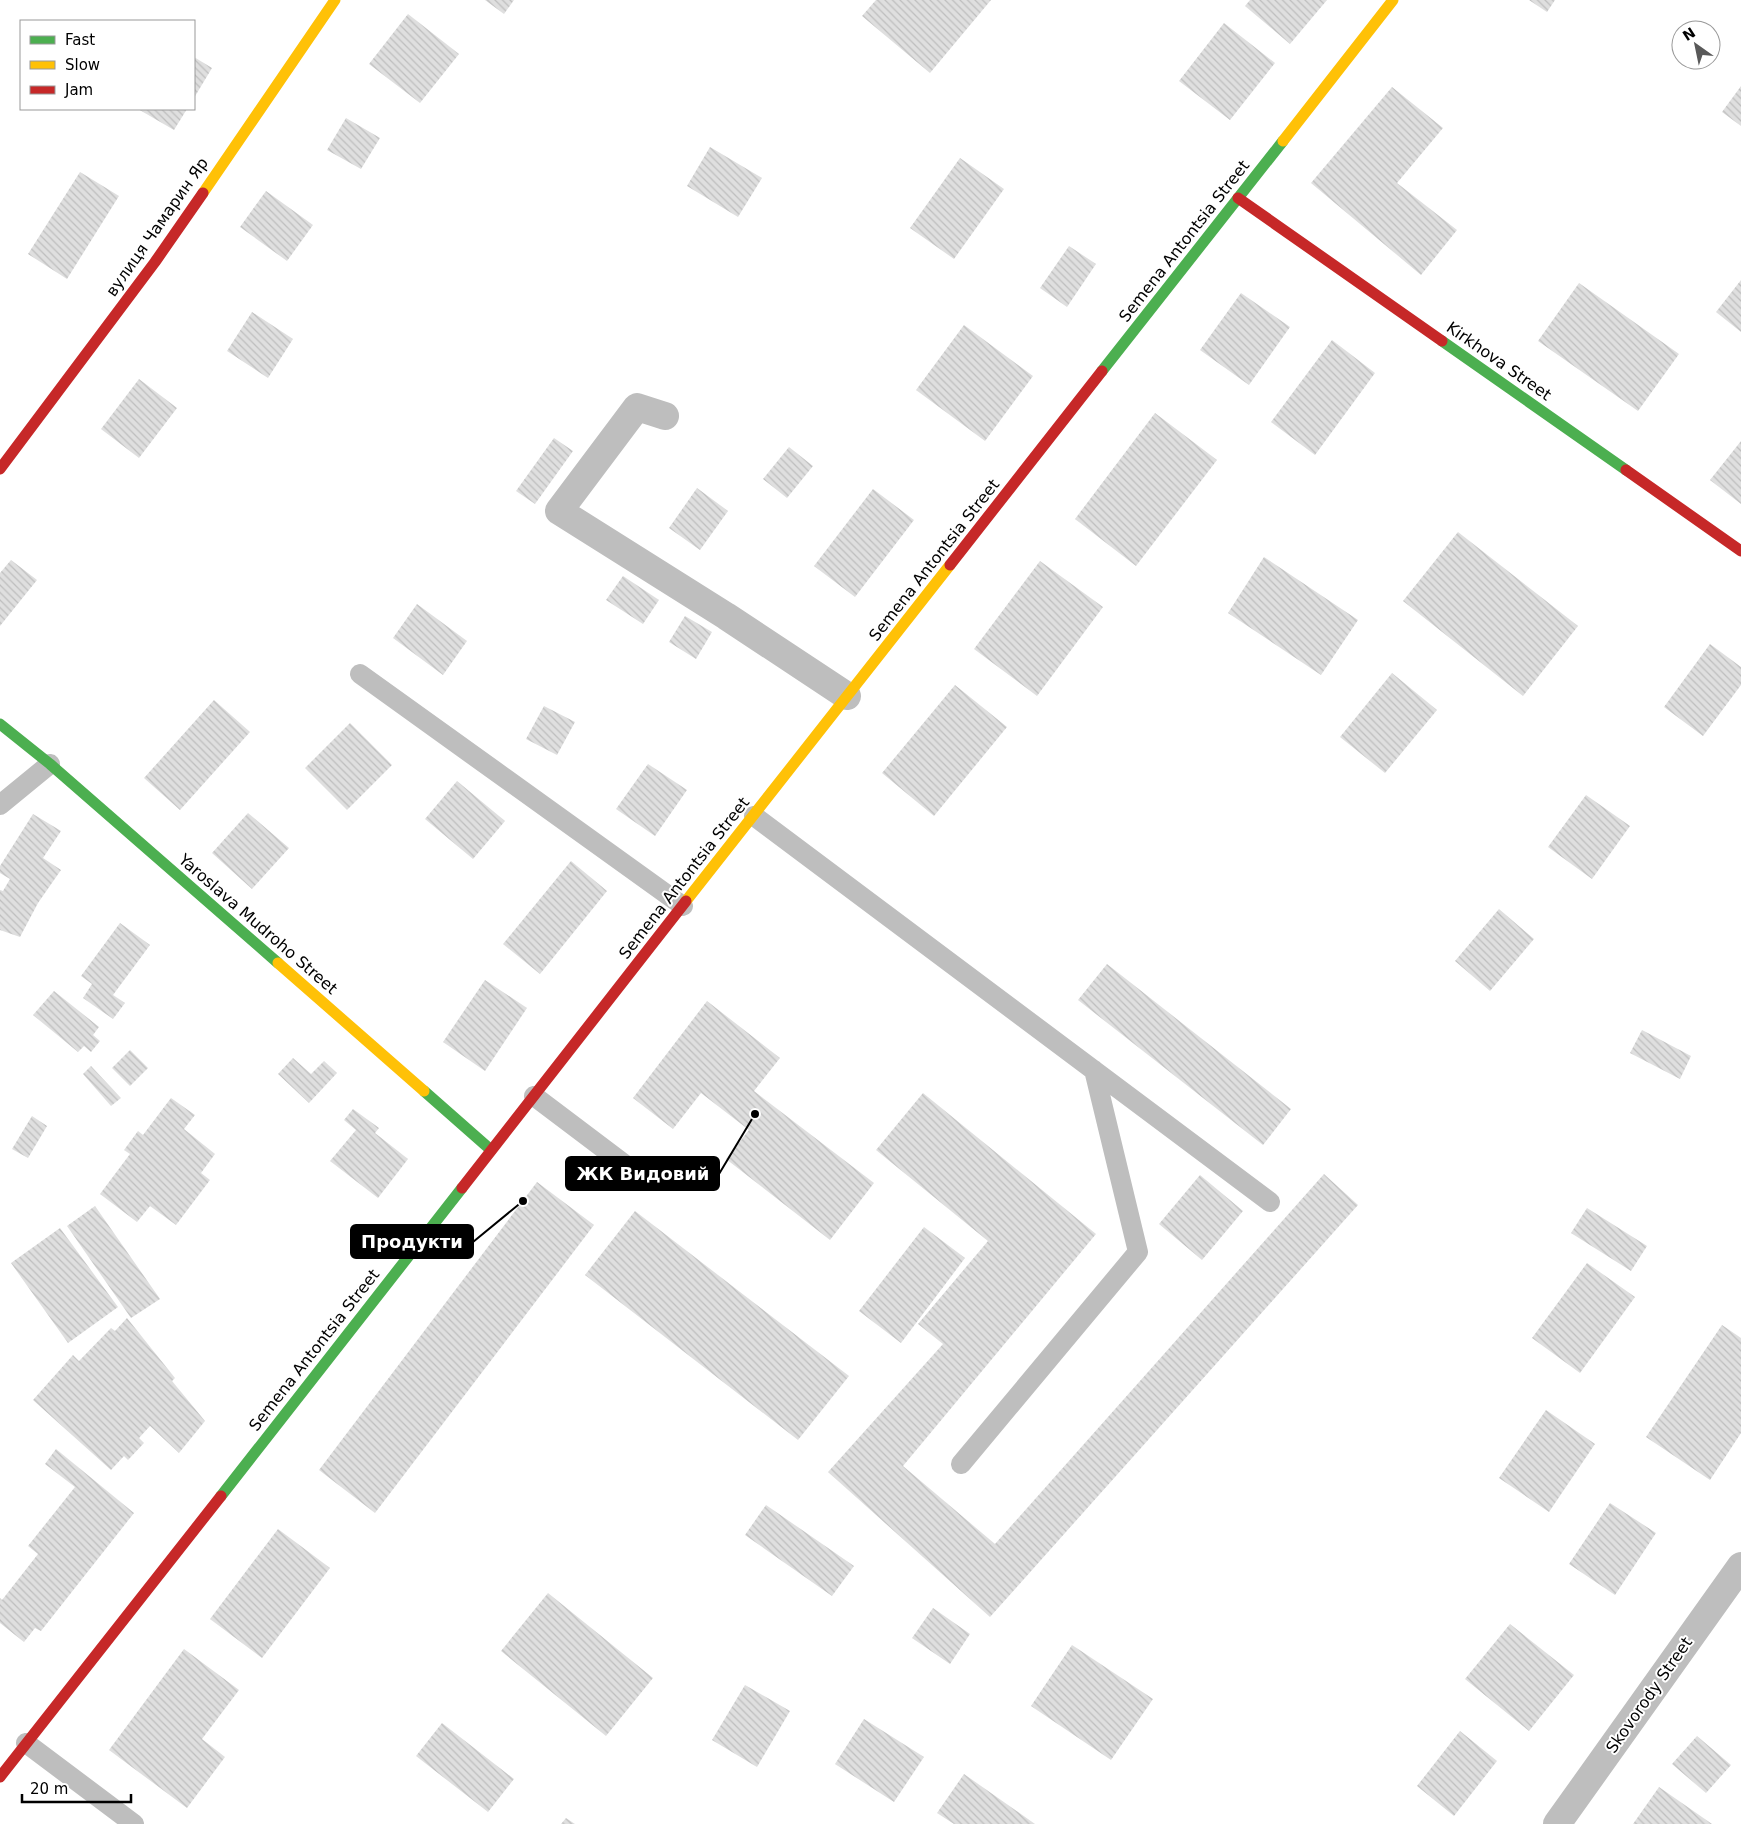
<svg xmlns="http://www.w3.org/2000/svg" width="1741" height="1824" font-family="'DejaVu Sans',sans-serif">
	<defs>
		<pattern id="building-back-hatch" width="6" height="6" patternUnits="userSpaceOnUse" patternTransform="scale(1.25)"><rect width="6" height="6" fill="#dfdfdf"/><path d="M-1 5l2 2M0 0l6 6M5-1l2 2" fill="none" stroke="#bebebe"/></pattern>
	</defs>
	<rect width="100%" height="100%" fill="#fff"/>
	<path fill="url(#building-back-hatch)" d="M485,0H514L504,14Z
		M876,0H991L930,73L862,16Z
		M1250,0H1327L1290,44L1245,6Z
		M1529,0H1555L1547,12Z
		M408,14L459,54L420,103L369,64Z
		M1224,23L1275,63L1230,120L1179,81Z
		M194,57L212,68L194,98Z
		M1741,86V126L1722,112Z
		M1392,87L1443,128L1397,183L1457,230L1421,275L1311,183Z
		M138,109H187L174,130Z
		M346,118L380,138L361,169L327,150Z
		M710,147L762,178L738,217L687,186Z
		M960,158L1004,189L954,259L910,228Z
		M80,172L119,196L67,279L28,254Z
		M266,191L313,225L287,261L240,227Z
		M1069,246L1096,264L1067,307L1040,288Z
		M1741,280V332L1716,312Z
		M1579,283L1679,354L1638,411L1538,341Z
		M1241,293L1290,327L1249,385L1200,350Z
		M252,312L293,339L268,378L227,351Z
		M964,325L1033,376L985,441L916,390Z
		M1332,340L1375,373L1315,455L1271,422Z
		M139,379L177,408L139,458L101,429Z
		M1155,413L1217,460L1136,566L1075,519Z
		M554,438L573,451L535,504L516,491Z
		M1741,441V504L1710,480Z
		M789,447L813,466L787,498L763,479Z
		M697,488L728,511L700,550L669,528Z
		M873,489L914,520L855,597L814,566Z
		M1458,532L1578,626L1523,696L1403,601Z
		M1264,557L1358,620L1321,675L1228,613Z
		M11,560L37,580L0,626V573Z
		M1040,561L1103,607L1037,696L974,649Z
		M623,576L659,600L643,624L606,600Z
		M417,604L467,641L443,675L393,638Z
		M685,616L712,632L696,659L669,642Z
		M1710,644L1741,667V685L1703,736L1664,707Z
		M1392,673L1437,710L1385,773L1340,737Z
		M955,685L1007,727L934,816L882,773Z
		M214,700L250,732L180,810L144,778Z
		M544,706L575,722L557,755L526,739Z
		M350,723L392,765L347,810L305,768Z
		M648,764L687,790L655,836L616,809Z
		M457,781L505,821L473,859L425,819Z
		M1586,795L1630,826L1592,879L1548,847Z
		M248,813L289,848L252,889L212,853Z
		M33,814L61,831L43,858L61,870L38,903L20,937L0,930V890L3,891L10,879L0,873V866Z
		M571,861L607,891L540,974L503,944Z
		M1499,909L1534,939L1490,991L1455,961Z
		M120,923L150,945L113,995L125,1003L113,1019L83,998L92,984L81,976Z
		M1107,964L1291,1109L1263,1145L1078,1000Z
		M485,980L527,1008L485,1071L443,1042Z
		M54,991L99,1027L93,1035L100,1041L91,1052L84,1046L78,1052L33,1015Z
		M707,1001L780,1058L754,1091L874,1183L830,1240L726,1159L749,1130L701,1093L673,1129L633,1098Z
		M1642,1030L1691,1056L1680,1079L1630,1053Z
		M130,1050L148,1068L130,1086L112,1068Z
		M293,1058L311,1074L324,1061L337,1073L309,1103L278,1074Z
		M91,1066L121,1098L111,1106L83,1074Z
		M923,1093L1096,1234L903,1466L995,1544L1324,1174L1358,1205L990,1617L828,1472L943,1344L918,1324L988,1241L876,1150Z
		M171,1098L195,1115L184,1129L215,1154L201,1173L210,1180L176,1225L150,1206L137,1222L100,1194L130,1154L124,1150L138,1131L143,1135Z
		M353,1109L379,1128L375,1133L408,1159L378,1198L330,1161L356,1130L344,1120Z
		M32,1116L47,1126L28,1158L12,1149Z
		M1200,1175L1243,1211L1202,1260L1159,1224Z
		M537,1182L594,1225L375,1513L319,1470Z
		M95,1206L160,1299L131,1318L67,1226Z
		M1587,1208L1647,1246L1631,1271L1571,1233Z
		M635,1211L849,1376L798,1440L585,1275Z
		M924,1227L965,1258L901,1343L859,1311Z
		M60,1228L118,1307L68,1343L11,1263Z
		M1587,1263L1635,1297L1580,1373L1532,1338Z
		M127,1318L175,1378L172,1381L205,1421L179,1453L150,1426L139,1438L144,1443L128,1460L124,1456L111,1470L33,1400L73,1355L79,1361L111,1328L115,1331Z
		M1722,1325L1741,1338V1433L1710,1480L1646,1437Z
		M1546,1410L1595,1444L1549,1512L1499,1478Z
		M56,1449L134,1513L41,1631L35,1628L24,1642L0,1623V1598L2,1600L38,1554L28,1546L75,1487L45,1464Z
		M1610,1503L1656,1533L1615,1595L1569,1564Z
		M766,1505L854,1566L832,1596L745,1535Z
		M278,1529L330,1568L262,1658L210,1619Z
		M548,1593L653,1678L606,1736L501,1651Z
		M933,1608L970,1634L950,1664L912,1638Z
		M1510,1624L1574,1675L1529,1731L1465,1679Z
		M1072,1645L1153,1699L1111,1760L1031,1706Z
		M184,1649L239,1690L202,1739L225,1757L187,1808L109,1750Z
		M745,1685L790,1711L757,1767L712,1740Z
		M864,1719L924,1757L894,1802L835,1764Z
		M442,1723L514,1779L488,1812L416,1756Z
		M1460,1731L1497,1761L1454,1816L1417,1786Z
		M1697,1736L1731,1765L1706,1793L1672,1764Z
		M964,1774L1035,1824H954L937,1813Z
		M1659,1787L1712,1824H1633Z
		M566,1818L575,1824H561Z"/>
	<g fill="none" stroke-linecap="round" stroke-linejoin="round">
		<path stroke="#bebebe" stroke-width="20" d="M360,674L683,906
			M0,805L50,764
			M754,816L1270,1202
			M534,1096L644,1179
			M961,1464L1138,1252L1094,1070
			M26,1743L134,1824"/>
		<path stroke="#bebebe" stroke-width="28" d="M665,416L637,407L559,511L726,616L847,696
			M1557,1824L1741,1566"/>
		<path stroke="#4caf50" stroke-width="11" d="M1442,341L1626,470
			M1102,371L1283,141
			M0,724L50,764L278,963
			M424,1091L491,1150
			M221,1496L462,1188"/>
		<path stroke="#ffc107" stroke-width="11" d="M1283,141L1393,0
			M203,193L335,0
			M686,901L950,565
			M278,963L424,1091"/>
		<path stroke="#c62828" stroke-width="11" d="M1238,198L1442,341
			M0,469L155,262L203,193
			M1626,470L1741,551
			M950,565L1102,371
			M462,1188L686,901
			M0,1777L221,1496"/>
	</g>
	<g text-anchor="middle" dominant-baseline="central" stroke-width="4" stroke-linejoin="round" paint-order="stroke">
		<g font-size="16" fill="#000" stroke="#fff">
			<text transform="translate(157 227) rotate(-55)">вулиця Чамарин Яр</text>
			<text transform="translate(1184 241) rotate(-52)">Semena Antontsia Street</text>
			<text transform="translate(1499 361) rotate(35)">Kirkhova Street</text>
			<text transform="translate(934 560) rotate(-52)">Semena Antontsia Street</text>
			<text transform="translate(684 878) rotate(-52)">Semena Antontsia Street</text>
			<text transform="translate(258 924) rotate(41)">Yaroslava Mudroho Street</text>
			<text transform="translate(314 1350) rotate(-52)">Semena Antontsia Street</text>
			<text transform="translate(1649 1695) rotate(-55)">Skovorody Street</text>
		</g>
	</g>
	<path fill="none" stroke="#000" stroke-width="2" d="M755 1114L719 1174M523 1201L473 1242"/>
	<g fill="#000" stroke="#fff" stroke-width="2">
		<circle cx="755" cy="1114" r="5"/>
		<circle cx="523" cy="1201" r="5"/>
	</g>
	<g fill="#000" stroke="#000" stroke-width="2">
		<rect x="566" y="1157" width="153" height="33" rx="5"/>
		<rect x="351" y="1225" width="122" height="33" rx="5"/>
	</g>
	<g font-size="18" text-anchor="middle" font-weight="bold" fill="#fff">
		<text x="643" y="1180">ЖК Видовий</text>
		<text x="412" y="1248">Продукти</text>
	</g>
	<rect x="20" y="20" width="175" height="90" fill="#ffffff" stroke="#999999"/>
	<rect x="30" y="36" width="25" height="8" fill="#4caf50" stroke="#999999"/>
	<text x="65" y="45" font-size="15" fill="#000000">Fast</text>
	<rect x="30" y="61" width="25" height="8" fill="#ffc107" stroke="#999999"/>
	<text x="65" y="70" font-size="15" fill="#000000">Slow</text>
	<rect x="30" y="86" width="25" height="8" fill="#c62828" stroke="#999999"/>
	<text x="65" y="95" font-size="15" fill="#000000">Jam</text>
	<g transform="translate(1696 45) rotate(327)"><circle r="24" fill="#ffffff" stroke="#999999"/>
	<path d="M0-4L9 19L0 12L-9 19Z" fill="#595959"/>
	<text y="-8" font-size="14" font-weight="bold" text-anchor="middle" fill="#000000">N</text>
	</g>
	<path d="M22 1794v8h109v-8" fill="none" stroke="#000000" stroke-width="2.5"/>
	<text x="30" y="1794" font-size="15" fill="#000000" stroke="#ffffff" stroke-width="4" paint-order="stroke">20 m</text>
</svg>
